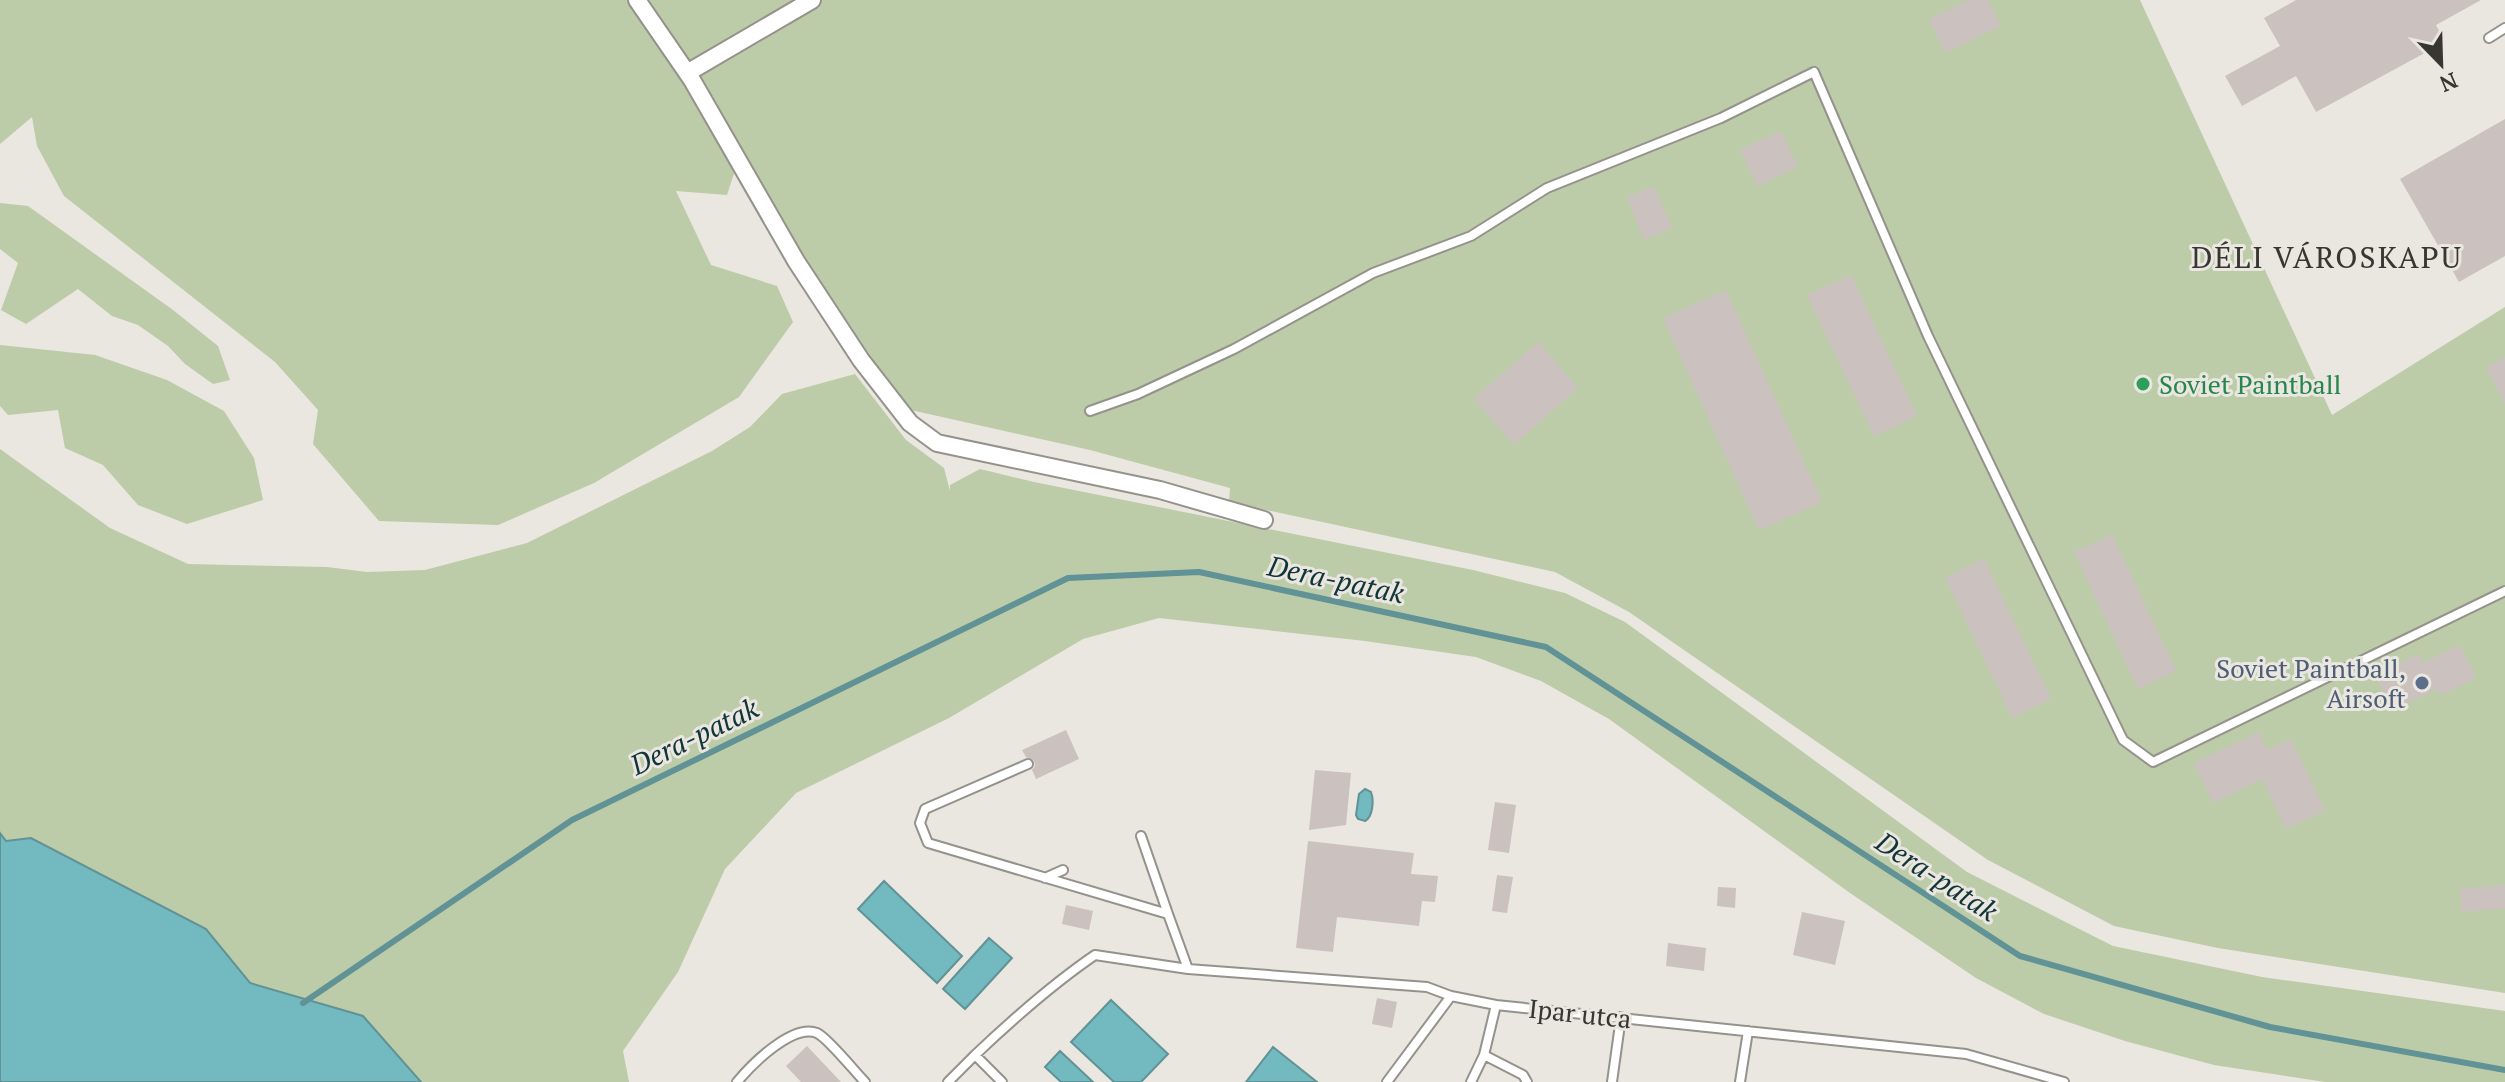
<svg xmlns="http://www.w3.org/2000/svg" width="2505" height="1082" font-family="'PT Serif',serif">
	<rect width="100%" height="100%" fill="#eae6e0"/>
	<path fill="#bccba8" d="M0,0H801L695,74L822,0H2140L2332,415L2505,307V993L2218,948L2114,926L1988,860L1629,612L1555,572L1229,502L1230,488L1090,450L902,408L738,161L727,195L676,191L711,265L777,286L793,322L739,397L594,483L498,525L379,521L313,444L318,410L275,362L64,196L37,146L32,117L0,144Z
		M0,203L28,206L173,310L218,346L230,380L213,384L185,364L168,346L138,325L112,316L78,289L26,324L1,310L18,263L0,249Z
		M0,345L95,355L167,380L224,411L254,458L263,500L187,524L138,505L103,465L65,448L58,410L8,415L0,406Z
		M855,374L906,440L944,468L950,491V485L980,469L1034,482L1473,570L1565,593L1625,622L1967,872L2113,946L2262,977L2505,1011V1082H2325L2214,1065L2125,1041L2044,1014L1976,978L1850,893L1609,719L1541,681L1476,657L1365,641L1159,618L1083,639L949,718L796,793L725,869L678,972L623,1051L629,1082H421L363,1016L249,983L206,929L31,838L5,841L0,833V449L110,528L188,564L327,567L367,572L425,570L527,543L712,451L750,427L782,394Z"/>
	<path fill="#72bac0" stroke="#609296" stroke-width="2" d="M1365,789L1371,792C1374,800 1373,817 1365,821L1358,819L1356,815L1359,794Z
		M0,833L6,841L31,838L206,929L250,983L363,1016L421,1082H0Z
		M884,881L962,956L937,983L858,909Z
		M989,938L1012,958L965,1009L943,989Z
		M1111,1000L1168,1054L1141,1082H1114L1071,1042Z
		M1273,1047L1317,1082H1246Z
		M1060,1051L1093,1082H1061L1045,1067Z"/>
	<g fill="none" stroke-linecap="round" stroke-linejoin="round">
		<path stroke="#609296" stroke-width="6" d="M303,1003L572,820L1068,578L1199,572L1546,647L2020,956L2270,1027L2505,1070"/>
	</g>
	<path fill="#cbc2c0" d="M1969,0H1988L2001,26L1945,53L1929,19Z
		M2296,0H2481L2436,25L2445,42L2316,112L2296,76L2242,106L2225,76L2280,46L2264,18Z
		M2505,119V256L2459,282L2400,179Z
		M1781,131L1798,167L1757,186L1740,149Z
		M1654,186L1672,228L1644,240L1627,197Z
		M1851,275L1917,416L1874,436L1807,295Z
		M1726,290L1822,502L1759,530L1663,318Z
		M1538,342L1578,388L1514,445L1474,399Z
		M2505,357V404L2486,367Z
		M2112,534L2176,671L2138,689L2074,552Z
		M1984,559L2051,699L2012,718L1945,577Z
		M2460,645L2476,678L2440,695L2437,689L2393,710L2375,675L2419,654L2423,663Z
		M1066,730L1079,759L1036,779L1032,770L1035,766L1034,761L1026,757L1022,750Z
		M2259,732L2267,750L2291,739L2325,811L2286,829L2262,779L2213,803L2194,763Z
		M1315,770L1351,773L1346,825L1309,830Z
		M1495,802L1516,805L1509,853L1488,850Z
		M1308,841L1414,853L1411,874L1438,876L1435,902L1422,901L1419,926L1337,917L1333,952L1296,948Z
		M1497,875L1513,877L1507,913L1492,911Z
		M2505,885V908L2462,912L2460,889Z
		M1718,887L1736,888L1735,908L1717,906Z
		M1066,905L1093,911L1089,930L1062,924Z
		M1802,912L1845,921L1835,965L1793,955Z
		M1668,943L1706,948L1704,971L1666,966Z
		M1377,998L1397,1002L1392,1028L1372,1024Z
		M807,1046L841,1082H801L786,1066Z"/>
	<g fill="none" stroke-linecap="round" stroke-linejoin="round">
		<g stroke="#95928c" stroke-width="12">
			<path id="service" d="M2489,38L2505,28
				M1090,411L1138,394L1234,349L1373,273L1471,236L1547,188L1721,118L1814,72L1928,336L2123,740L2153,762L2505,591
				M1028,764L925,809L920,823L928,843L1168,914L1188,969
				M1141,836L1168,914
				M1045,878L1063,870
				M975,1055C1013,1019 1051,985 1095,955L1188,969L1427,987L1451,996L1496,1005L1966,1054L2064,1082
				M1484,1055L1523,1075L1527,1082
				M737,1082C752,1064 793,1023 817,1033C828,1038 855,1072 865,1082
				M948,1082L975,1055L1002,1082
				M1387,1082L1451,996
				M1471,1082L1484,1055L1496,1005
				M1612,1082L1621,1017
				M1740,1082L1748,1031"/>
		</g>
		<g stroke="#95928c" stroke-width="20">
			<path id="minor" d="M637,0L692,80L796,261L861,360L910,423L937,443L1160,490L1264,520
				M687,73L812,0"/>
		</g>
		<use href="#service" stroke="#fff" stroke-width="8"/>
		<use href="#minor" stroke="#fff" stroke-width="16"/>
	</g>
	<circle fill="#2e9e5b" stroke="#eae6e0" stroke-width="3" cx="2143" cy="384" r="8"/>
	<circle fill="#5c6f8a" stroke="#eae6e0" stroke-width="3" cx="2422" cy="683" r="8"/>
	<g text-anchor="middle" dominant-baseline="central" stroke-width="6" stroke-linejoin="round" paint-order="stroke">
		<g font-size="26" fill="#27864d" stroke="#eae6e0" text-anchor="start">
			<text x="2159" y="384">Soviet Paintball</text>
		</g>
		<g font-size="26" fill="#4e5e75" stroke="#eae6e0" text-anchor="end">
			<text x="2406" y="668">Soviet Paintball,<tspan x="2406" dy="30">Airsoft</tspan></text>
		</g>
		<g font-size="26" fill="#373633" stroke="#eae6e0">
			<text transform="translate(1580 1013) rotate(6)">Ipar utca</text>
		</g>
		<g font-size="28" font-style="italic" fill="#113538" stroke="#eae6e0">
			<text transform="translate(1336 579) rotate(12)">Dera-patak</text>
			<text transform="translate(694 736) rotate(-26)">Dera-patak</text>
			<text transform="translate(1937 876) rotate(33)">Dera-patak</text>
		</g>
		<g font-size="30" letter-spacing="2" fill="#373633" stroke="#eae6e0">
			<text x="2327" y="257">DÉLI VÁROSKAPU</text>
		</g>
	</g>
	<g transform="translate(2441 64) rotate(157)" stroke="#eae6e0" stroke-width="6" paint-order="stroke">
	<path d="M0-6L14 30L0 20L-14 30Z" fill="#373633"/>
	<text y="-12" font-size="22" font-weight="bold" text-anchor="middle" fill="#373633">N</text>
	</g>
</svg>
